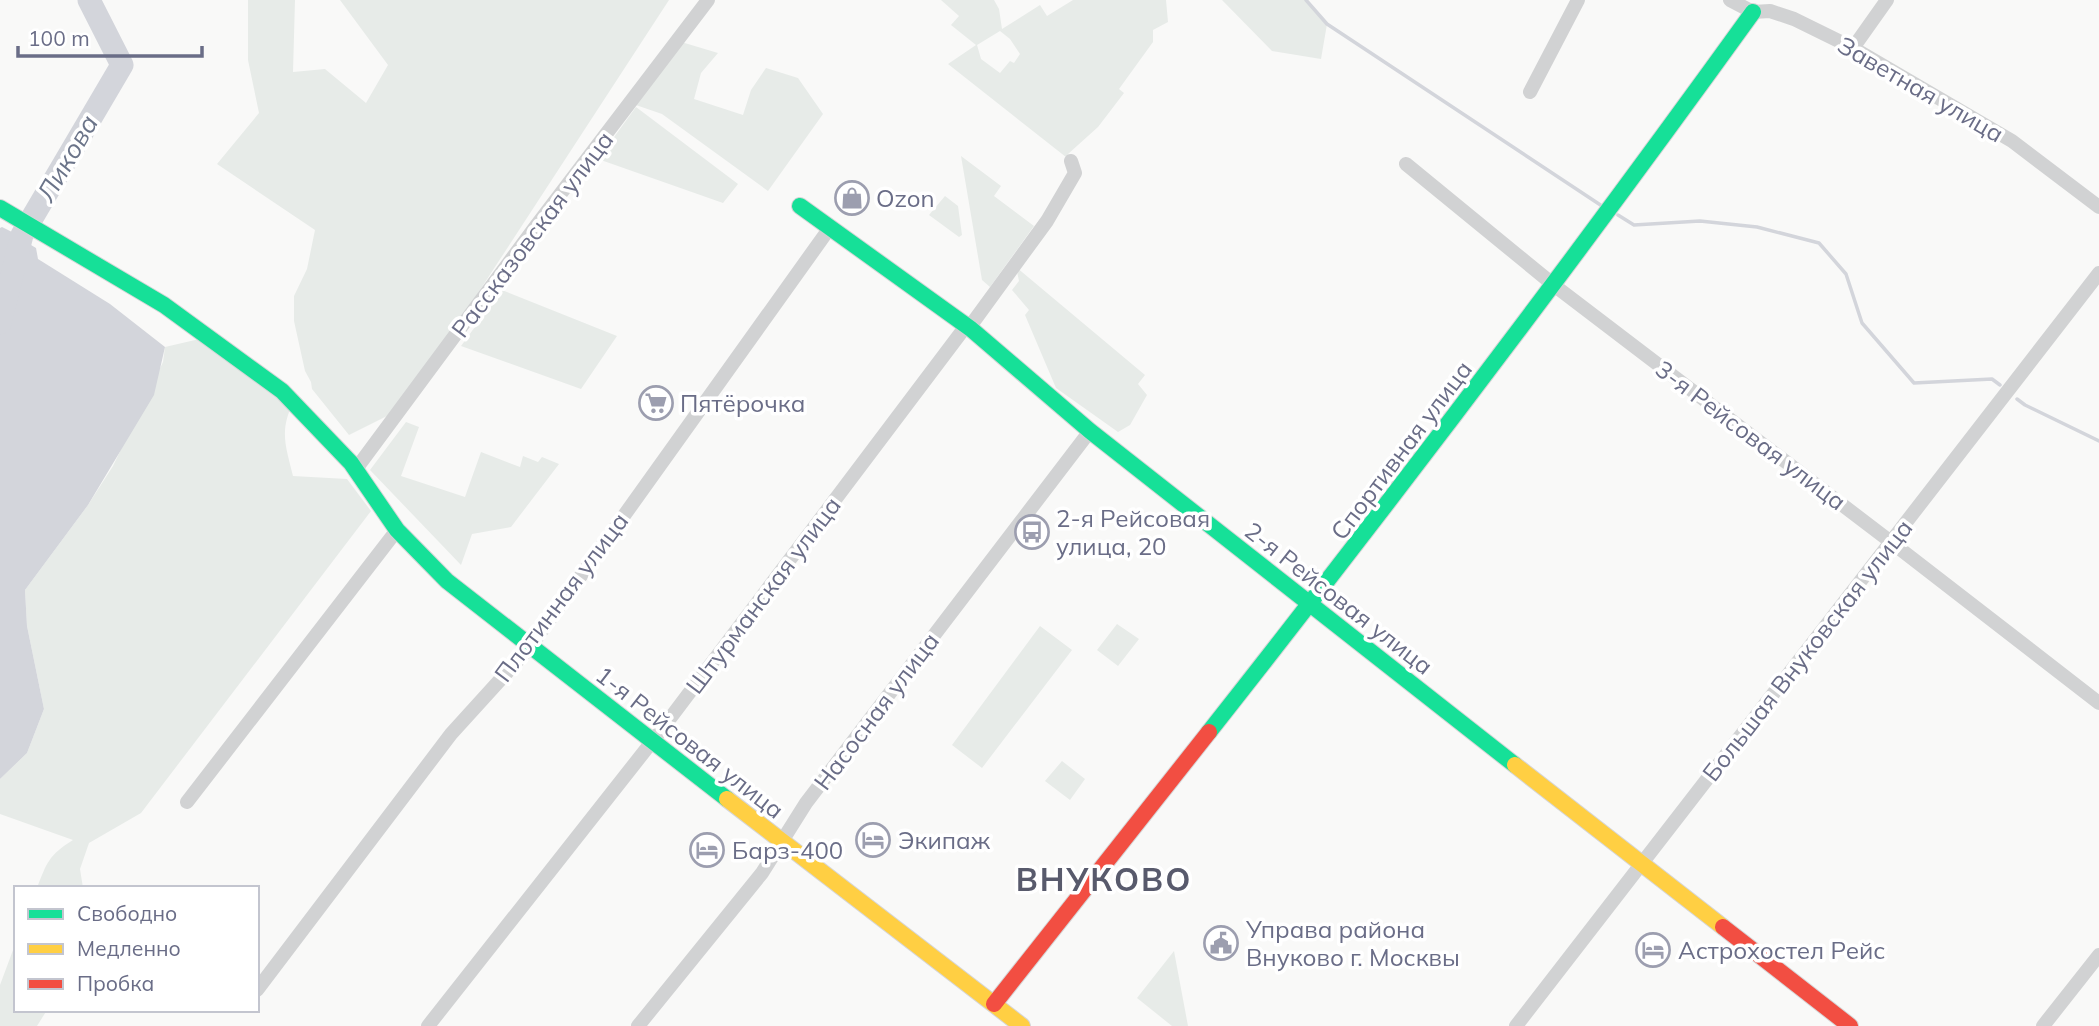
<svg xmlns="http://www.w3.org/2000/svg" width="2099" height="1026" font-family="Mulish,sans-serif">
	<rect width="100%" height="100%" fill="#f9f9f8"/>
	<path fill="#e7ebe8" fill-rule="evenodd" d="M248,0H295L293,72L325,69L366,103L388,65L340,0H669L403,408L349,435L312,389L311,382L305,371L294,321V296L307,269L315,230L217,164L259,113L248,60Z
		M941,0H994L999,9L1002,29L1040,5L1047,16L1073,0H1166L1168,22L1153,30V42L1119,89L1124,93L1098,127L1068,154L1071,161L948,64L976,45L951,25L959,16ZM1000,31L1010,39L1020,54L1014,63L1010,61L1000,73L981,59L977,45Z
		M1222,0H1306L1327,24L1321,59L1272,51Z
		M678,41L718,53L701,73L694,99L743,115L751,90L766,68L798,78L823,114L768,191L662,114L630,103Z
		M636,107L738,184L723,203L598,159Z
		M961,156L1001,186L994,196L1034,226L990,287L982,280Z
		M945,196L958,206L962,235L959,237L929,215Z
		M1016,267L1145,375L1138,384L1147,395L1130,425L1118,432L1056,388L1025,315L1029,310L1012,290L1019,281Z
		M502,290L617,336L581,389L461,346Z
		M208,337L293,403C279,431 286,447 293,476L347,479L371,511L141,813L89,843L80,869L83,888H37C47,862 49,855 73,840L0,814V779L27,753L44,709L27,626L25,590L88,505L113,466L163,362L165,347Z
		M406,422L419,427L401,476L465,497L481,452L520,467L523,456L538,462L542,457L559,464L511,527L472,534L461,565L370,470Z
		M1117,624L1139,639L1118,666L1097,650Z
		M1040,626L1072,650L982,768L952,745Z
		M1062,761L1085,779L1070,800L1045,781Z
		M16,942V1010H47L37,1026H0V985Z
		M1174,951L1188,1026H1172L1137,998Z"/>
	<path fill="#d3d5db" d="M2,227L26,239V242L36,248L38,259L110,304L165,347L154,395L88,505L25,590L27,626L44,709L27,753L0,779V228Z"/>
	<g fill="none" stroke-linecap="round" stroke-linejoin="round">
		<path stroke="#d3d5db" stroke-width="3.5" d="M1306,0L1327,24L1602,206
			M1618,215L1634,225L1700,221L1757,227L1819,243L1846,274L1862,323L1914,383L1992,379L2000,385
			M2017,399L2025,405L2099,441"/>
		<path stroke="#d3d5db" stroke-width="23" d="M0,323L22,235L122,65L89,0"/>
		<g stroke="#d6d6d7" stroke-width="18">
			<path id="fast" d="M800,206L971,329L1090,431L1515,765
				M0,208L164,305L282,391L351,463L397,530L447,581L727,799
				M1209,732C1395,496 1577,256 1753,12"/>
		</g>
		<g stroke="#d6d6d7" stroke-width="18">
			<path id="slow" d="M1515,765L1723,927
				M727,799L1022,1026"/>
		</g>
		<g stroke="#d6d6d7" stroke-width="18">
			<path id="jam" d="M1723,927L1850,1026
				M994,1004L1209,732"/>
		</g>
		<path stroke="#d1d2d3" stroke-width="14" d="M1730,0L1753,12L1770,11L1794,19L1853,48L2012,141L2099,207
			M1853,48L1887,0
			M1530,92L1578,0
			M1406,164L1555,286L1891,542L2099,703
			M356,469L536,226L708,0
			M187,802L397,530
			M257,990L451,734L530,647L829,229
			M428,1026L662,729L966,326L974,321L1047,221L1075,173L1071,161
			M638,1026L762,873L806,803L1090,431
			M1516,1026L2099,273
			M2043,1026L2099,955"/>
		<use href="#fast" stroke="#16e098" stroke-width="16"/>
		<use href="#slow" stroke="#ffcf43" stroke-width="16"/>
		<use href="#jam" stroke="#f24e42" stroke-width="16"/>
	</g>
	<defs>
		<g id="shop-ring" transform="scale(1.75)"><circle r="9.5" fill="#fff" stroke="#9c9eaf" stroke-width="1.5"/><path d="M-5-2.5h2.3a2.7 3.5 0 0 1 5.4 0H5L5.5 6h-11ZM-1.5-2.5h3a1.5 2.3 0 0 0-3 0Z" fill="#9c9eaf"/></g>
		<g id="supermarket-ring" transform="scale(1.75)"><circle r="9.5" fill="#fff" stroke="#9c9eaf" stroke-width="1.5"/><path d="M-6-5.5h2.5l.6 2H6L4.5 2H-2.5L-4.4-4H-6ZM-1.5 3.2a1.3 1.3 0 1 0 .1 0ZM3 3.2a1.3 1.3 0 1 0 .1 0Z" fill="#9c9eaf"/></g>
		<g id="bus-ring" transform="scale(1.75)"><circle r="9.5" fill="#fff" stroke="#9c9eaf" stroke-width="1.5"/><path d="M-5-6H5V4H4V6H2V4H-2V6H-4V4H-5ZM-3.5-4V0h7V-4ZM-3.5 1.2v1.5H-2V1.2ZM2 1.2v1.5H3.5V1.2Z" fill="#9c9eaf"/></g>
		<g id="hotel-ring" transform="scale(1.75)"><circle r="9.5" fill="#fff" stroke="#9c9eaf" stroke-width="1.5"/><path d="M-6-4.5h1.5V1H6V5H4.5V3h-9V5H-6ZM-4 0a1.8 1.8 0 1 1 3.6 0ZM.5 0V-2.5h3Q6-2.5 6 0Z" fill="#9c9eaf"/></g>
		<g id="civic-ring" transform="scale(1.75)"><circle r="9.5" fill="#fff" stroke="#9c9eaf" stroke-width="1.5"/><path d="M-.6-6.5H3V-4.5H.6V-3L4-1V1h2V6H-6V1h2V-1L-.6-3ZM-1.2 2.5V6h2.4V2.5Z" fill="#9c9eaf"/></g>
	</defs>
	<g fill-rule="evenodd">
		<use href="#shop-ring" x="852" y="198"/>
		<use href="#supermarket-ring" x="656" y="403"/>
		<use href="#bus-ring" x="1032" y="532"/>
		<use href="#hotel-ring" x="873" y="840"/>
		<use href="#hotel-ring" x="707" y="850"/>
		<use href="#civic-ring" x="1221" y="943"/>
		<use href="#hotel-ring" x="1653" y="950"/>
	</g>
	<g text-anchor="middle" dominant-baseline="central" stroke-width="7" stroke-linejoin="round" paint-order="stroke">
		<g font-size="24" fill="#6a6d87" stroke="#fff">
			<text transform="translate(1921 89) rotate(30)">Заветная улица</text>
			<text transform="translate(532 234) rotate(-53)">Рассказовская улица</text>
			<text transform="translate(1751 435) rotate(37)">3-я Рейсовая улица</text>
			<text transform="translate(1401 450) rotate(-53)">Спортивная улица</text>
			<text transform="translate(763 595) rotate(-53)">Штурманская улица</text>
			<text transform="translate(561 597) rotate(-53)">Плотинная улица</text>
			<text transform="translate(1339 598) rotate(38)">2-я Рейсовая улица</text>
			<text transform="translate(1807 650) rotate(-52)">Большая Внуковская улица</text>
			<text transform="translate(876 711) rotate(-53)">Насосная улица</text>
			<text transform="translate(690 742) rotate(38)">1-я Рейсовая улица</text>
		</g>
		<g font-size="24" fill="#6a6d87" stroke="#fff" text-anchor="start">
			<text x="876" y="198">Ozon</text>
			<text x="680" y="403">Пятёрочка</text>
			<text x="1056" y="518">2-я Рейсовая<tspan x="1056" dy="28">улица, 20</tspan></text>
			<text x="898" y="840">Экипаж</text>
			<text x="732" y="850">Барз-400</text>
			<text x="1246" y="929">Управа района<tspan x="1246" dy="28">Внуково г. Москвы</tspan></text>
			<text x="1678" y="950">Астрохостел Рейс</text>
		</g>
		<g font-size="26" font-style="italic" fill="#6b7489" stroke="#fff">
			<text transform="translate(67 158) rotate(-60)">Ликова</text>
		</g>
		<g font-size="32" font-weight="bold" letter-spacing="2" fill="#585a6c" stroke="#fff">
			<text x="1104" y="879">ВНУКОВО</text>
		</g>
	</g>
	<rect x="14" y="886" width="245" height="126" fill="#ffffff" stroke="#c3c5cf" stroke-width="2"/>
	<rect x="28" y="909" width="35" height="10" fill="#16e098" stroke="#c3c5cf" stroke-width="2"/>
	<text x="77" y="921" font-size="21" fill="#6a6d87">Свободно</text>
	<rect x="28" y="944" width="35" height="10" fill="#ffcf43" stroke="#c3c5cf" stroke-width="2"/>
	<text x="77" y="956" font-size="21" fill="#6a6d87">Медленно</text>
	<rect x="28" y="979" width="35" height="10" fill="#f24e42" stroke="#c3c5cf" stroke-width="2"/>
	<text x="77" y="991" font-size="21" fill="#6a6d87">Пробка</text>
	<path d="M18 46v10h184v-10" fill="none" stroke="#6a6d87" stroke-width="3.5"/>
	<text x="28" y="46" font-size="21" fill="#6a6d87" stroke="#ffffff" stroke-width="5" paint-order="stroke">100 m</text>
</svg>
